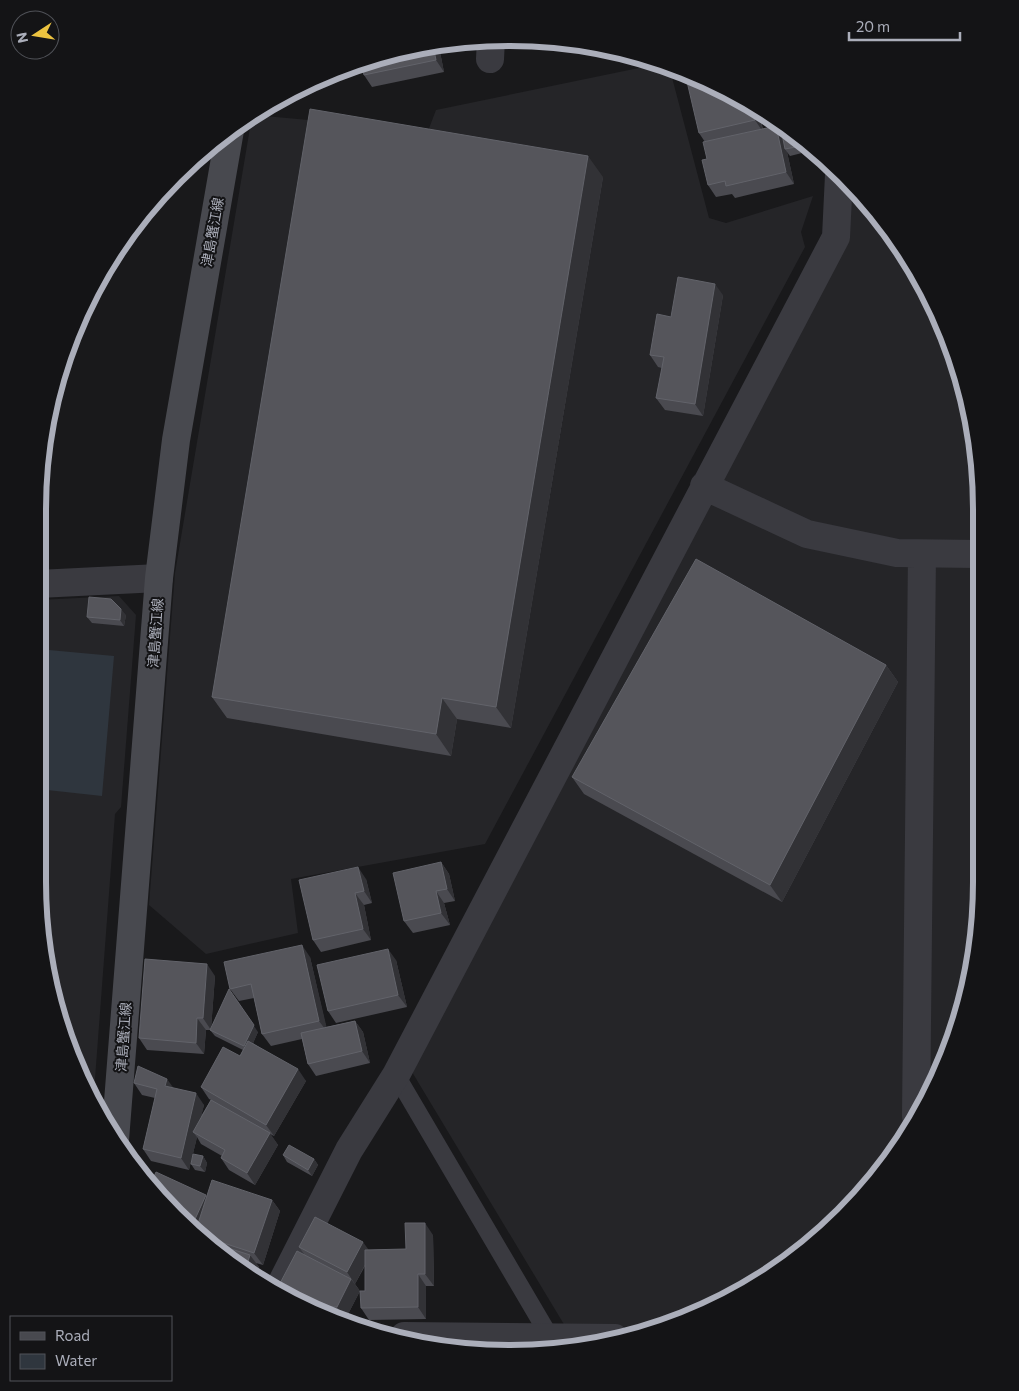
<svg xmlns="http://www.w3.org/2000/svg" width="1019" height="1391" font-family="Commissioner,'Noto Sans JP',sans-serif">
	<rect width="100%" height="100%" fill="#19191b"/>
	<path fill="#252528" d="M663,63L669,66L709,218L726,223L813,196L801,232L805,247L485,844L291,879L298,933L206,954L149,905L175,573L252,116L254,115L428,131L436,110Z
		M852,188L884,222L945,329L977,448L980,913L965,1004L933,1091L865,1192L797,1256L690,1317L655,1327L565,1326L412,1072Z
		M119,596L136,615L121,807L115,814L94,1092L54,1004L38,882V600Z"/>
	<path fill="#2f363e" d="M38,649L114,656L102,796L38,789Z"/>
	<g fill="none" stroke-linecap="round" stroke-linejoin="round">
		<path stroke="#3a3a40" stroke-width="18" d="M396,1075L550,1337"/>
		<path stroke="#3a3a40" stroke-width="28" d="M490,59L491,39
			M704,486L807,534L897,553L978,554
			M38,584L159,578
			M916,1116L922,554
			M278,1290L349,1150L396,1075L836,237L839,175
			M404,1336L615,1338"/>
		<path stroke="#48494f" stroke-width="28" d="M115,1140L159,578L176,440L230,130"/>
	</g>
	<path fill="#4a4a50" d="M438,45L439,47L444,72L372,87L364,75L387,54Z
		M745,101L762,112L759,113L763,129L776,126L782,135L784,128L814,150L790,156L787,152L794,184L735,198L732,194L716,197L708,185L707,159L705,142L699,133Z
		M603,177L511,728L457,719L451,756L227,718L212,697Z
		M723,295L703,416L665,410L656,398L662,368L658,367L650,355L671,317Z
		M72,346V364H64Z
		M126,615L124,626L92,623L87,617Z
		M886,665L898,682L782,902L584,794L572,777Z
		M38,808L48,814L45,855L38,854Z
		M441,862L449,874L455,901L444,903L450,925L413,933L404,921Z
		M366,879L372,903L364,905L371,940L321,952L313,940Z
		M310,957L326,1027L355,1021L363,1032L370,1063L316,1076L308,1064L302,1039L271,1046L262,1034L254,998L239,1001L230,989Z
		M396,960L407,1007L336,1023L328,1011Z
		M215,976L211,1029L258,1032L253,1043L306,1081L274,1136L270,1134L278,1145L255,1185L229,1170L221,1158L222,1156L201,1144L197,1137L189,1170L151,1161L143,1149L155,1098L142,1095L134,1083L173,1088L204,1105L201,1116L211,1100L209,1099L201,1087L240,1056L243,1050L215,1036L210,1030H206L204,1054L147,1050L139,1038Z
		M283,1155L314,1159L318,1165L312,1176L287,1162Z
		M203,1156L207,1163L205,1172L195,1170L191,1164Z
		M151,1183L207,1196L272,1200L280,1211L263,1265L256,1263L259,1267L256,1275L199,1237Z
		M433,1235L434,1286H426V1319L369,1320L361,1308L365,1291V1266L355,1284L360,1291L346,1318L301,1305L277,1289L304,1254L299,1247L369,1250L406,1249Z"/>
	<path fill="#323236" d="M438,45L439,47L444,72L436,60L433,46Z
		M751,105L754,107L759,113L763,132L755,120Z
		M776,126L784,138L785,149L787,152L794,184L786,172Z
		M588,156L603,177L511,728L496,707Z
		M715,284L723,295L703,416L695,404Z
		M72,346V364L67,357Z
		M121,609L126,615L124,626L120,620Z
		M886,665L898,682L782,902L770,885Z
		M442,698L457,719L451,756L436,734Z
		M44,808L48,814L45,855L41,849Z
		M441,862L449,874L455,901L447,889Z
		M358,867L366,879L372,903L364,891Z
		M436,891L444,903L450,925L441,913Z
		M355,893L364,905L371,940L363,929Z
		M302,945L310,957L328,1033L319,1021Z
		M388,949L396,960L407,1007L398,995Z
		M207,964L215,976L211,1030L203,1018Z
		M234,996L258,1032L249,1052L244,1046Z
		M197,1018L206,1030L204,1054L196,1043Z
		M355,1021L363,1032L370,1063L362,1051Z
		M298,1069L306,1081L274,1136L266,1125Z
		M167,1079L175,1090L165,1086Z
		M196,1093L204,1105L197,1134L193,1132L197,1137L189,1170L181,1158Z
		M270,1133L278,1145L255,1185L247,1173Z
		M203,1156L207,1163L205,1172L200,1166Z
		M314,1159L318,1165L312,1176L308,1170Z
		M206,1195L214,1207L196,1234L191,1228Z
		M272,1200L280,1211L263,1265L254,1253Z
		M425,1223L433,1235L434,1286L425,1274Z
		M363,1242L371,1253L355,1284L347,1272Z
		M250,1255L259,1267L256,1275L246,1268Z
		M418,1274L426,1286V1319L418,1307Z
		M351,1279L360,1291L346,1318H344L337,1307Z
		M293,1295L299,1304L291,1299V1298Z"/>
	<path fill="#55555b" stroke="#62636a" d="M433,46L436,60L364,75L361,63L387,54Z
		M685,73L745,101L751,105L755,120L699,133Z
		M310,109L588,156L496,707L442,698L436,734L212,697Z
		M776,126L786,172L726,186L725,181L708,185L702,160L707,159L703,142Z
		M784,128L807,145L785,149L781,129Z
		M678,277L715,284L695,404L656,398L664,357L650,355L657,314L671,317Z
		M696,559L886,665L770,885L572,777Z
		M89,597L111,599L121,609L120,620L87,617Z
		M38,808H44L41,849H38Z
		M441,862L447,889L436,891L441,913L404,921L393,873Z
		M358,867L364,891L355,893L363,929L313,940L299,880Z
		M302,945L319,1021L262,1034L251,984L230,989L224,962Z
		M388,949L398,995L328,1011L317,965Z
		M145,959L207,964L203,1018H197L196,1043L139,1038Z
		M229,989L254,1025L244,1046L210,1030Z
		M355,1021L362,1051L308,1064L301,1033Z
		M248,1041L298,1069L266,1125L201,1087L223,1047L240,1056Z
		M138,1066L167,1079L165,1086L196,1093L181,1158L143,1149L157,1089L134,1083Z
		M211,1100L270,1133L247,1173L221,1158L225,1150L193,1132Z
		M289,1145L314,1159L308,1170L283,1155Z
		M193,1154L203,1156L200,1166L191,1164Z
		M156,1172L206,1195L191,1228L151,1183Z
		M212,1180L272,1200L254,1253L196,1234L195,1233Z
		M315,1217L363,1242L347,1272L299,1247Z
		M405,1223H425V1274H418V1307L361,1308L360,1291H365V1250L406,1249Z
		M203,1240L250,1255L246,1268Z
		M297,1251L351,1279L337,1307L315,1306L293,1295L291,1298L277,1289Z"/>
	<g text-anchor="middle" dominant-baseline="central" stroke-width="4" stroke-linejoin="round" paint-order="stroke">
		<g font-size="14" fill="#abaeba" stroke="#141416">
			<text transform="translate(212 232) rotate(-80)">津島蟹江線</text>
			<text transform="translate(155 633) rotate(-86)">津島蟹江線</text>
			<text transform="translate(123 1037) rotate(-86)">津島蟹江線</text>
		</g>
	</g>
	<path d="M0 0H1019V1391H0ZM509 46H510A463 463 0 0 1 973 509V882A463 463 0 0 1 510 1345H509A463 463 0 0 1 46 882V509A463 463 0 0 1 509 46Z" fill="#141416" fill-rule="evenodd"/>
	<path fill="none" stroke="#abaeba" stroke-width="6" d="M509 46H510A463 463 0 0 1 973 509V882A463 463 0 0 1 510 1345H509A463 463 0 0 1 46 882V509A463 463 0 0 1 509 46Z"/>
	<rect x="10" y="1316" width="162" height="65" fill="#141416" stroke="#505258"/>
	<rect x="20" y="1332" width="25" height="8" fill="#48494f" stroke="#505258"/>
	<text x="55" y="1341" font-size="15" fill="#abaeba">Road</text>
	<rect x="20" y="1354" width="25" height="15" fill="#2f363e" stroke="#505258"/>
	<text x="55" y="1366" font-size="15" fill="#abaeba">Water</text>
	<g transform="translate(35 35) rotate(258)"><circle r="24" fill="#141416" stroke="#505258"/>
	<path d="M0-4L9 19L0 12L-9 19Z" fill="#ecc340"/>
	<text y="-8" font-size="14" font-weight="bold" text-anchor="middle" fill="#abaeba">N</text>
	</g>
	<path d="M849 32v8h111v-8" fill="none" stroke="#abaeba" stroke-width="2.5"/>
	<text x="856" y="32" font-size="15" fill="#abaeba" stroke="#141416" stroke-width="4" paint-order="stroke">20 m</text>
</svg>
